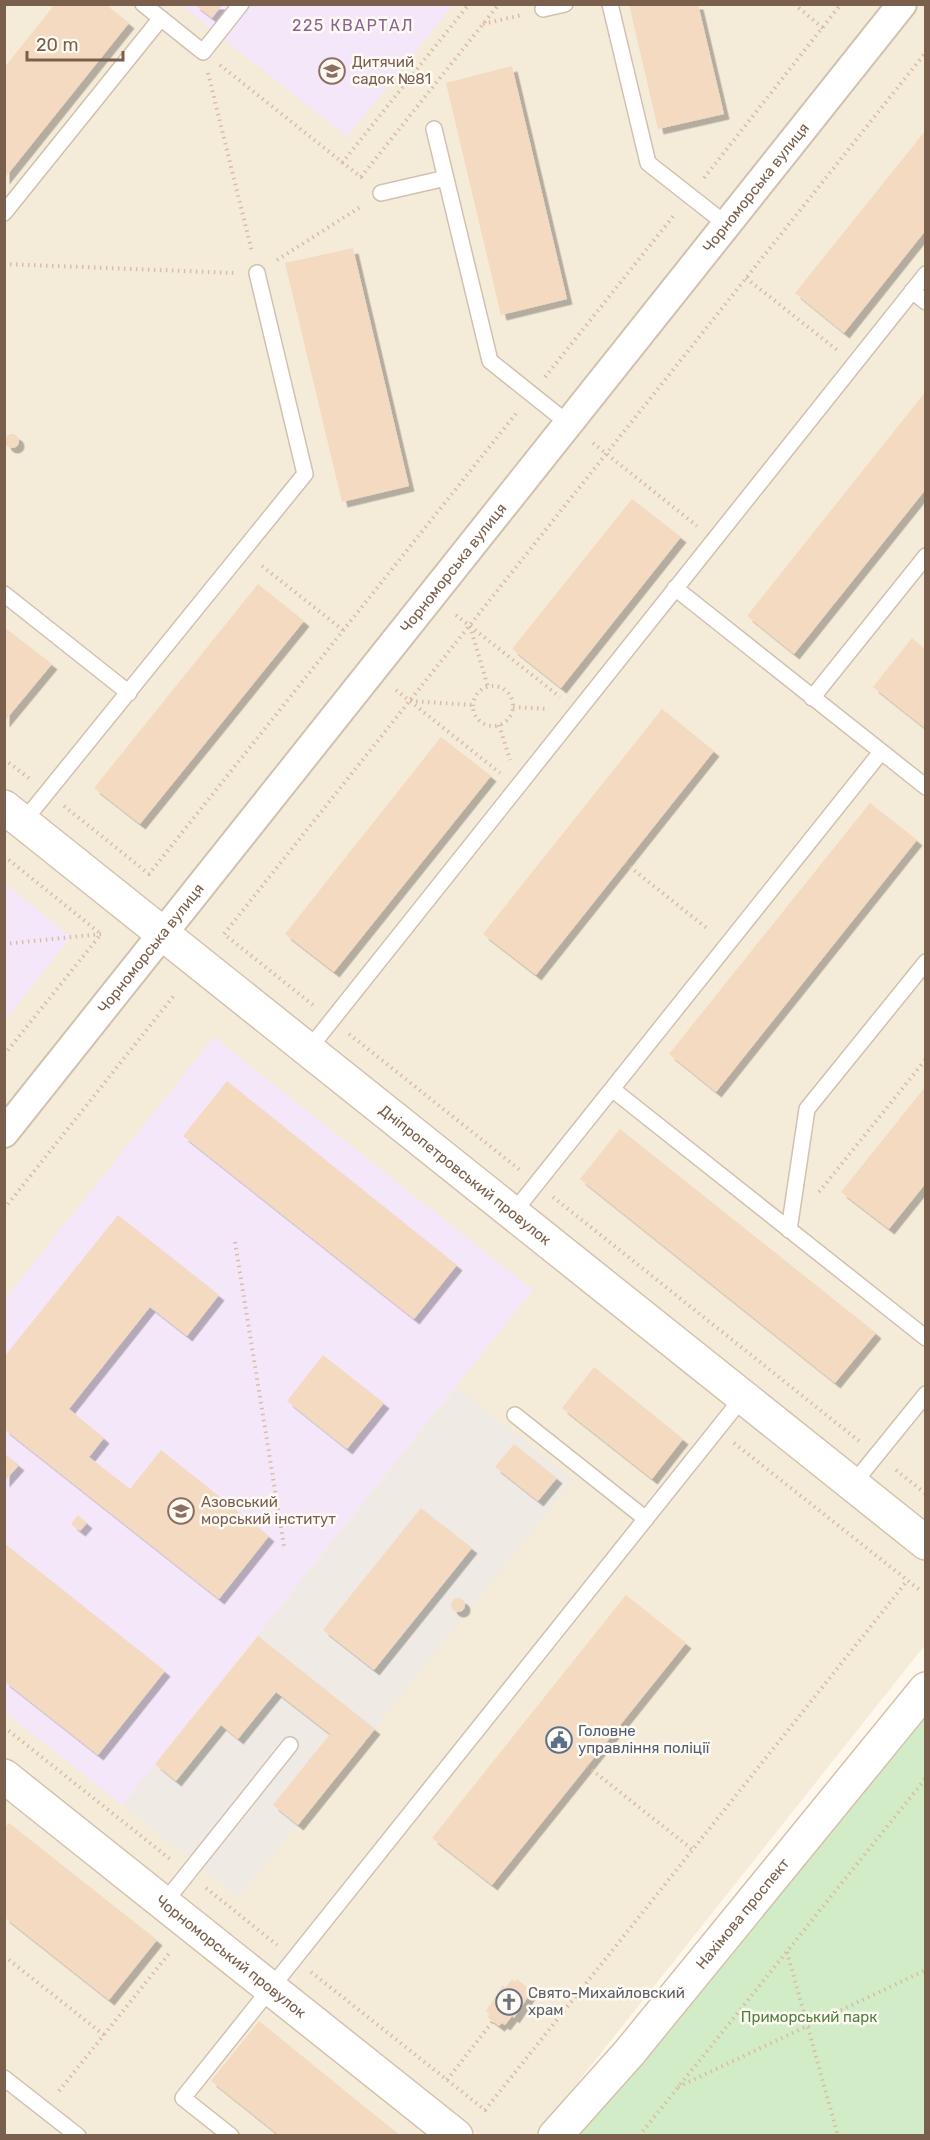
<svg xmlns="http://www.w3.org/2000/svg" width="930" height="2140" font-family="Rubik,sans-serif">
	<defs>
		<filter id="shadow"><feDropShadow dx="5.5" dy="5.5" stdDeviation="0" flood-color="#0004"/></filter>
	</defs>
	<rect width="100%" height="100%" fill="#fdf8eb"/>
	<path fill="#f5ebd9" d="M4,5H925V1645L536,2135H478L5,1758Z
		M5,1791L436,2135H5Z"/>
	<path fill="#efeae3" d="M457,1387L574,1480L239,1898L122,1805Z"/>
	<path fill="#f5e7fa" d="M181,5H453L347,137Z
		M5,884L71,937L5,1020Z
		M214,1037L533,1290L122,1805L5,1712L4,1300Z"/>
	<path fill="#d3ecc8" d="M925,1686V2135H565Z"/>
	<path fill="#f3dac1" filter="url(#shadow)" d="M55,4H105L129,23L4,179V68Z
		M194,4H223L212,18Z
		M629,4H698L724,114L658,129Z
		M512,66L567,299L501,315L446,83Z
		M926,130V230L844,333L795,293Z
		M353,248L409,486L342,502L285,263Z
		M926,391V489L794,654L747,616Z
		M5 441a7 7 0 1 1 14 0a7 7 0 1 1-14 0Z
		M632,499L681,537L561,688L512,649Z
		M258,584L304,621L140,824L94,788Z
		M4,627L52,664L4,722Z
		M912,638L926,650V729L873,687Z
		M662,709L714,751L536,975L483,934Z
		M441,737L491,776L334,972L285,934Z
		M870,803L917,840L716,1092L669,1054Z
		M227,1081L457,1265L414,1319L183,1136Z
		M926,1086V1183L889,1229L841,1192Z
		M620,1129L876,1333L835,1383L580,1179Z
		M118,1215L219,1295L187,1336L150,1307L69,1409L104,1438L89,1457L130,1489L161,1450L269,1536L219,1599L4,1429V1357Z
		M323,1355L384,1403L347,1449L287,1401Z
		M594,1367L683,1439L652,1479L562,1408Z
		M514,1444L557,1478L538,1501L495,1467Z
		M4,1453L19,1465L4,1482Z
		M421,1508L472,1548L374,1670L323,1630Z
		M78,1515L87,1523L80,1531L71,1524Z
		M4,1543L165,1671L98,1755L4,1681Z
		M626,1595L686,1643L492,1885L432,1838Z
		M451 1605a7 7 0 1 1 14 0a7 7 0 1 1-14 0Z
		M258,1636L375,1729L298,1825L273,1805L330,1734L276,1692L238,1739L221,1725L176,1781L155,1764Z
		M9,1823L157,1940L109,2000L4,1917V1828Z
		M512,1979L515,1982L517,1979L529,1989L527,1991L530,1994L514,2018L512,2016L505,2025L502,2023L499,2026L487,2017L490,2014L486,2011L503,1985L505,1988Z
		M259,2021L350,2095L401,2136H280L211,2081Z"/>
	<g fill="none" stroke-linecap="round" stroke-linejoin="round">
		<g stroke="#d1c1af" stroke-width="18">
			<path id="service" d="M143,4L203,52L241,4
				M610,4L648,163L727,225
				M543,9L565,4
				M434,129L490,361L569,424
				M381,193L446,178
				M4,213L161,18
				M912,291L926,302
				M675,588L926,787
				M4,594L129,693
				M812,698L926,556
				M23,822L305,474L257,273
				M308,1050L926,274
				M612,1089L926,1338
				M513,1213L881,752
				M789,1230L807,1109L926,962
				M515,1415L646,1519
				M853,1484L926,1394
				M164,1903L290,1745
				M4,2078L78,2136
				M231,2136L183,2098L743,1397"/>
		</g>
		<g stroke="#d1c1af" stroke-width="32">
			<g id="minor">
				<path id="s1" d="M4,1133L902,4"/>
			</g>
		</g>
		<g stroke="#d4c2ad" stroke-width="36">
			<g id="secondary">
				<path id="s2" d="M4,807L926,1543"/>
				<path id="s3" d="M4,1776L456,2136"/>
				<path id="s4" d="M555,2136L629,2053L926,1689"/>
			</g>
		</g>
		<path stroke="#d9bda4" stroke-width="4" stroke-dasharray="1.5 4.5" stroke-linecap="butt" d="M794,4L823,28
			M483,24L522,15
			M220,65L362,178
			M208,73L252,252
			M342,163L469,4
			M361,177L499,4
			M704,178L841,4
			M277,260L362,206
			M4,264L235,273
			M746,278L837,350
			M545,377L675,214
			M593,443L697,526
			M262,566L343,630
			M456,615L560,697
			M470,626L488,687
			M473 706a20 20 0 1 1 40 0a20 20 0 1 1-40 0Z
			M396,690L500,773
			M410,701L473,705
			M513,707L549,709
			M499,725L510,760
			M4,759L30,779
			M64,806L149,874L518,411
			M4,856L101,934
			M625,863L709,930
			M4,944L101,934
			M313,1005L224,934L926,52
			M349,1034L520,1170
			M4,1055L101,934
			M819,1192L926,1059
			M553,1197L859,1441
			M4,1209L176,993
			M235,1242L284,1546
			M734,1443L921,1591
			M896,1470L926,1494
			M4,1727L170,1859
			M587,1766L693,1850
			M206,1888L277,1945
			M787,1952L838,2136
			M4,1956L104,2035
			M311,1972L485,2110L907,1581
			M447,2080L493,2021
			M678,2087L926,1970
			M59,2091L171,1951
			M639,2136L926,1778"/>
		<use href="#service" stroke="#fff" stroke-width="15"/>
		<use href="#minor" stroke="#fff" stroke-width="28"/>
		<use href="#secondary" stroke="#fff" stroke-width="33"/>
	</g>
	<defs>
		<g id="school-ring" transform="scale(1.35)"><circle r="9.5" fill="#fffbf2" stroke="#8d6e63" stroke-width="1.5"/><path d="M0-5L7-2L0 1L-7-2ZM-4 1L0 2.5L4 1V4Q0 6-4 4Z" fill="#8d6e63"/></g>
		<g id="university-ring" transform="scale(1.35)"><circle r="9.5" fill="#fffbf2" stroke="#8d6e63" stroke-width="1.5"/><path d="M0-5L7-2L0 1L-7-2ZM-4 1L0 2.5L4 1V4Q0 6-4 4Z" fill="#8d6e63"/></g>
		<g id="civic-ring" transform="scale(1.35)"><circle r="9.5" fill="#fffbf2" stroke="#5c6f8a" stroke-width="1.5"/><path d="M-.6-6.5H3V-4.5H.6V-3L4-1V1h2V6H-6V1h2V-1L-.6-3ZM-1.2 2.5V6h2.4V2.5Z" fill="#5c6f8a"/></g>
		<g id="church-ring" transform="scale(1.35)"><circle r="9.5" fill="#fffbf2" stroke="#6b7280" stroke-width="1.5"/><path d="M-1.2-6h2.4v3.5h3.3v2.4h-3.3V6h-2.4V-.1h-3.3v-2.4h3.3Z" fill="#6b7280"/></g>
	</defs>
	<g fill-rule="evenodd">
		<use href="#school-ring" x="332" y="71"/>
		<use href="#university-ring" x="181" y="1511"/>
		<use href="#civic-ring" x="559" y="1740"/>
		<use href="#church-ring" x="509" y="2002"/>
	</g>
	<g text-anchor="middle" dominant-baseline="central" stroke-width="5" stroke-linejoin="round" paint-order="stroke">
		<g font-size="15" fill="#785e54" stroke="#fffbf2" text-anchor="start">
			<text x="352" y="62">Дитячий<tspan x="352" dy="17">садок №81</tspan></text>
			<text x="201" y="1502">Азовський<tspan x="201" dy="17">морський інститут</tspan></text>
		</g>
		<g font-size="15" fill="#7a604c" stroke="#fffbf2">
			<text stroke="none"><textPath href="#s1" startOffset="1208">Чорноморська вулиця</textPath></text>
			<text stroke="none"><textPath href="#s1" startOffset="722">Чорноморська вулиця</textPath></text>
			<text stroke="none"><textPath href="#s1" startOffset="236">Чорноморська вулиця</textPath></text>
			<text stroke="none"><textPath href="#s2" startOffset="590">Дніпропетровський провулок</textPath></text>
			<text stroke="none"><textPath href="#s4" startOffset="291">Нахімова проспект</textPath></text>
			<text stroke="none"><textPath href="#s3" startOffset="290">Чорноморський провулок</textPath></text>
		</g>
		<g font-size="15" fill="#4e5e75" stroke="#fffbf2" text-anchor="start">
			<text x="578" y="1731">Головне<tspan x="578" dy="17">управління поліції</tspan></text>
		</g>
		<g font-size="15" fill="#5b616d" stroke="#fffbf2" text-anchor="start">
			<text x="528" y="1993">Свято-Михайловский<tspan x="528" dy="17">храм</tspan></text>
		</g>
		<g font-size="15" fill="#4f8043" stroke="#fffbf2">
			<text x="809" y="2017">Приморський парк</text>
		</g>
		<g font-size="16" letter-spacing="1.5" fill="#896595" stroke="#fffbf2">
			<text x="353" y="25">225 КВАРТАЛ</text>
		</g>
	</g>
	<rect width="930" height="2140" fill="none" stroke="#7a604c" stroke-width="12"/>
	<path d="M27 51v9h96v-9" fill="none" stroke="#7a604c" stroke-width="3"/>
	<text x="36" y="51" font-size="18" fill="#7a604c" stroke="#fffbf2" stroke-width="4.5" paint-order="stroke">20 m</text>
</svg>
